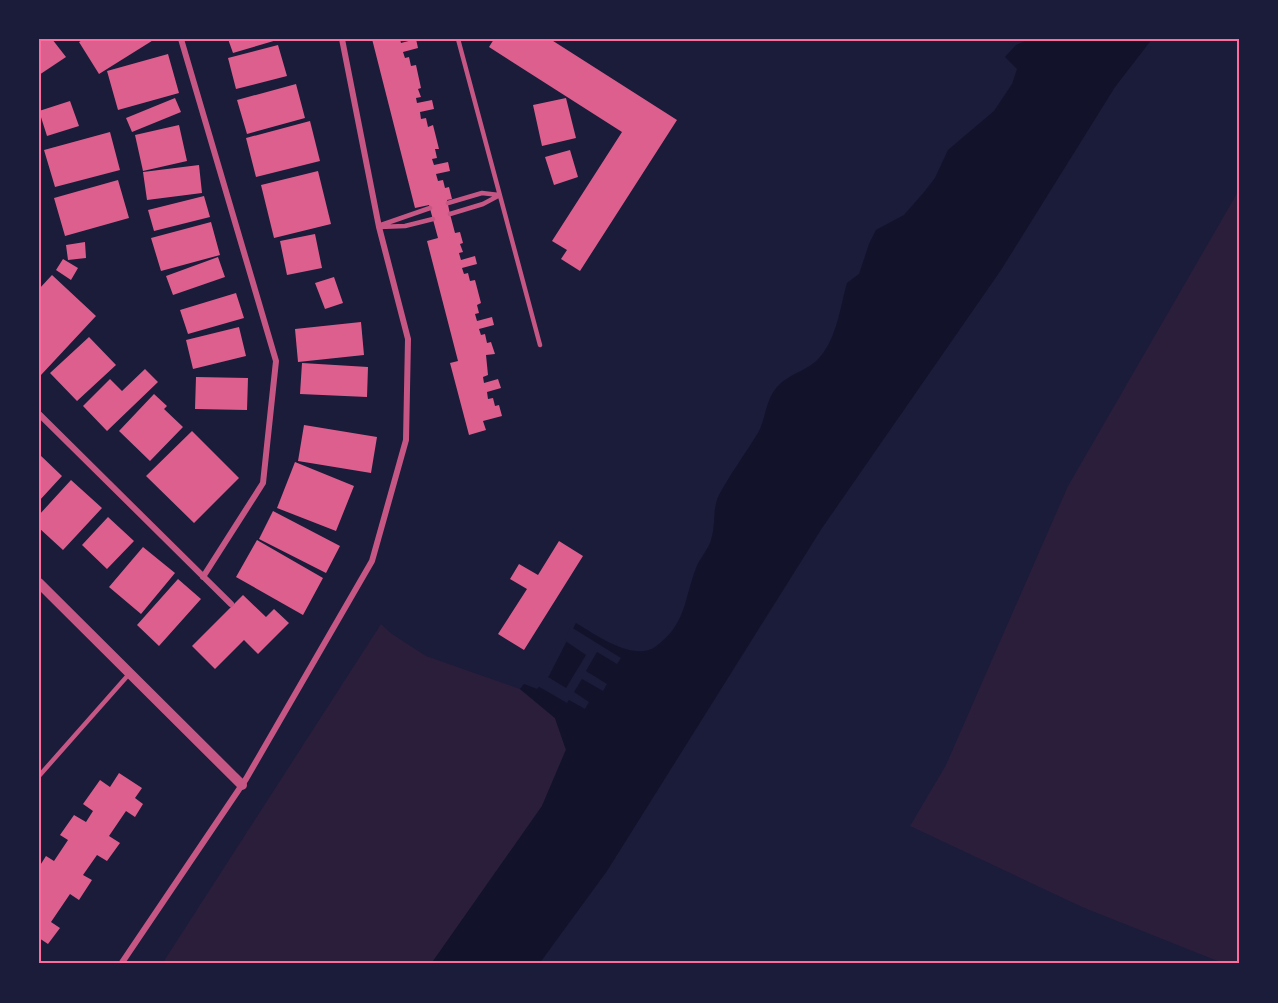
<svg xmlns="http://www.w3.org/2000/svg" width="1278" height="1003" font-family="'Varela Round',sans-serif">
	<rect width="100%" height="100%" fill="#1b1b3a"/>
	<path fill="#2a1e3b" d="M1239,190V964H1225L1082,907L910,826L946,765L1068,486Z
		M381,624L392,634L426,656L520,689L555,718L566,749L542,806L431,964H162Z"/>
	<path fill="#12122b" d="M1030,39H1152L1115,87L1001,270L822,528L607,871L539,964H431L542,806L566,750L555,718L520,689L524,684L537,689L549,676L576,623C594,634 634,662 655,647C686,625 684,600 696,568C700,558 708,550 711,540C716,526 712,509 719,495C731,473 745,454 758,433C766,419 765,401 777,387C787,375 803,372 815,362C836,344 840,308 847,283L859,274L869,244L876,230L904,215L925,191L935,178L948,150L994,111L1012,84L1017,69L1005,57L1016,45Z"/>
	<path fill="#1b1b3a" d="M571,627L621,658L617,664L597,652L586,671L607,684L603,691L582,679L574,692L589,702L585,709L569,700L567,703L536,685L545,675L566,688L586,655L564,640Z"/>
	<path fill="#dd5f8e" d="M39,39H52L66,57L39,75Z
		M84,39H155L99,74L79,42Z
		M228,39H277V40L233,53Z
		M372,39H400L401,43L416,39L418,48L403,52L405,58L409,57L411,66L416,65L421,88L418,89L421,97L416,98L417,103L432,100L434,109L420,112L421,119L426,118L428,127L433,125L439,149H435L437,158L432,159L434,165L448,162L450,171L436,174L438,181L443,180L445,188L449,187L452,199L447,200L450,214L455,233L460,232L463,243L460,244L463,252L459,253L461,260L475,256L477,264L462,268L464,274L468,273L470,281L475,280L481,303L477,305L479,313L475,314L477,321L492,317L494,325L479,329L481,335L485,334L487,343L491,342L495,354L486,355L488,375L483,377L484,383L498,379L501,388L487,392L488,399L493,398L495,406L499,405L502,416L483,421L486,430L469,435L450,363L458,361L427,241L438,238L429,205L415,208Z
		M494,39H550L677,120L580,271L561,259L567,250L552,241L622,132L489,47Z
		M278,45L287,76L236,89L228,58Z
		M168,54L179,93L118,110L107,71Z
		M296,84L305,118L247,134L237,100Z
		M175,98L181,112L132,132L126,118Z
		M566,98L576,138L542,146L533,105Z
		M70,101L79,126L47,136L39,111Z
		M310,121L320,161L256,177L246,138Z
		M179,125L187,161L143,171L135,135Z
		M110,132L120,170L55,187L44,150Z
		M570,150L578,177L554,185L545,157Z
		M199,165L202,193L147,200L143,172Z
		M318,171L331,224L274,238L261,185Z
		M118,180L129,218L65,236L54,198Z
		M204,196L210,217L154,231L148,210Z
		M211,222L220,255L161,271L151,238Z
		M315,234L322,268L287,275L280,241Z
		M85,242L86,258L68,260L66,245Z
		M218,257L225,277L173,295L166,276Z
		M63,259L78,268L71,280L56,270Z
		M52,275L96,316L41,375L39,372V289Z
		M334,277L343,303L325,309L315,283Z
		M236,293L244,318L188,334L180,310Z
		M361,322L364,355L298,362L295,329Z
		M239,327L246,356L193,369L186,340Z
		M89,337L116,365L77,401L50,373Z
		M302,363L368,367L367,397L300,394Z
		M145,369L158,382L107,431L83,406L110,379L122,391Z
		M196,377L248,378L247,410L195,409Z
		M154,394L167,406L164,409L183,427L150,461L119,431Z
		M304,425L377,437L371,473L298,461Z
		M192,431L239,478L194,523L146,476Z
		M39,454L62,476L39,501Z
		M295,462L354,486L336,531L277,508Z
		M71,480L102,508L63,550L39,528V515Z
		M273,511L340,546L326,573L259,539Z
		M108,517L134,541L107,569L82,545Z
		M257,540L323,578L303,615L236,577Z
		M559,541L583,556L524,650L498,634L527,589L510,579L519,564L538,575Z
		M143,547L175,573L141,614L109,587Z
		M178,579L201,599L159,646L137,625Z
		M243,595L266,617L274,609L289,623L258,654L244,640L215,669L192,646Z
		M119,773L142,788L135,798L143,804L135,817L126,811L109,836L120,843L107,861L97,855L83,875L92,880L79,900L70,894L51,922L60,928L48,944L39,938V867L46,856L54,861L68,840L60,835L74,815L86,822L93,811L83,804L100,780L110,787Z"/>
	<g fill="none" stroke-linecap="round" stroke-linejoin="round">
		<path stroke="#c65784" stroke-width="4.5" d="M458,39L540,345
			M448,203L482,193L499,195
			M450,214L483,204L498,196
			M381,225L430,208
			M379,227L405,226L433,219
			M39,776L130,673"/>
		<path stroke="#c65784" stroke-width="6" d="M181,39L276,361L263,483L203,577
			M39,414L231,604
			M121,964L246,779L372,561L406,440L408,339L379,227L342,39"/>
		<path stroke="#c65784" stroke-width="10" d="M39,583L242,785"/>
	</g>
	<rect width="1278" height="1003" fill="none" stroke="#1b1b3a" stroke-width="81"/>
	<rect x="40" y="40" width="1198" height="922" fill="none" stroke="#ff6b9d" stroke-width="2"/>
</svg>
